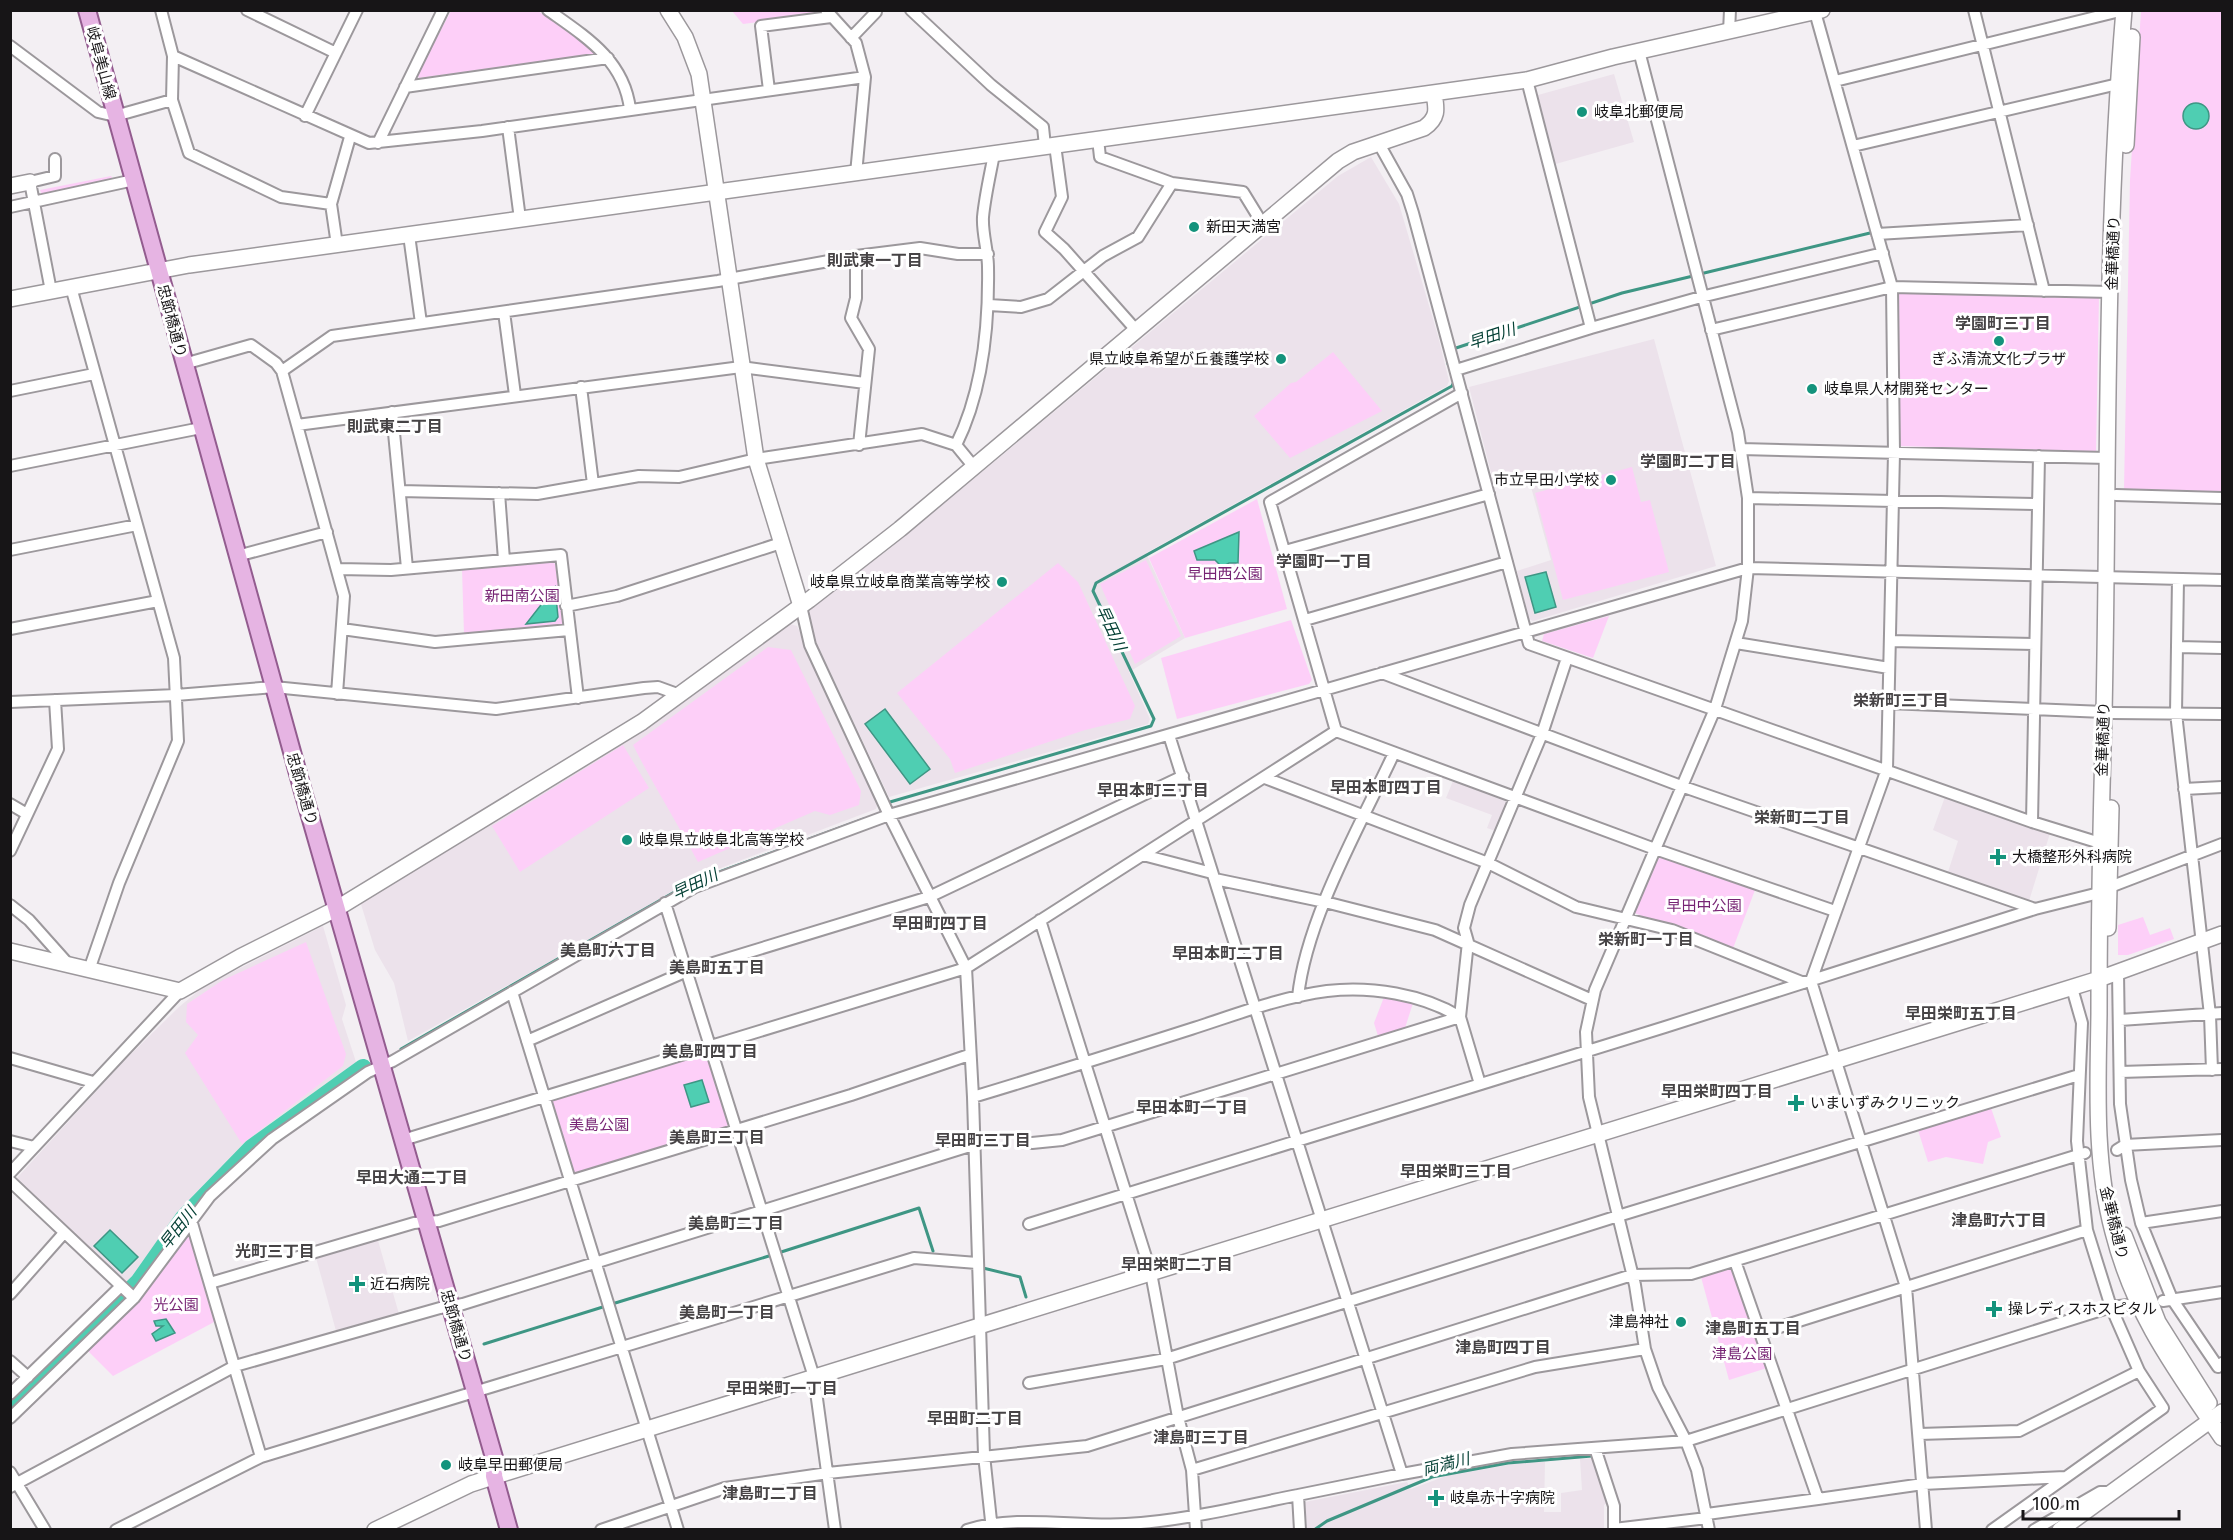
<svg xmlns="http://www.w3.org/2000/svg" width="2233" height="1540" font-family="'Fira Sans','Noto Sans JP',sans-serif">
	<rect width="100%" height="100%" fill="#f3eff3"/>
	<path fill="#ece2eb" d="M1614,74L1634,142L1552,165L1536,102L1538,95Z
		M1371,157L1399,204L1438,336L1449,381L1447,386L1146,553L1185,638L1129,672L1150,719L1148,724L889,797L816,642L809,613L813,606L888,550L1338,176Z
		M1654,339L1716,566L1533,621L1529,619L1517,571L1551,560L1528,476L1494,484L1469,387Z
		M790,624L797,626L878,803L876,809L710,872L408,1041L394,983L375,950L360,901L629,739Z
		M1453,781L1512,804L1501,833L1487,828L1492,815L1446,798Z
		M1946,794L2051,830L2029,901L1948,872L1958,841L1933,830Z
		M323,926L346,1005L342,1019L356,1062L260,1131L194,1197L127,1285L16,1179L122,1063L179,1007L203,987Z
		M377,1237L399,1314L336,1331L315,1254Z
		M1593,1458L1607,1503L1604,1505V1529L1307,1530L1305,1502L1407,1482L1411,1489L1446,1476L1524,1462H1545L1544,1512H1561V1493L1582,1490L1580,1459Z"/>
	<path fill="#fdcff8" d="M451,11H538L595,51L594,54L419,78L417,75Z
		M732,11H819L817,14L743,24Z
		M2141,11H2222V492L2124,490L2130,180Z
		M111,176L114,181L42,195L40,190Z
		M1899,291L2099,296L2096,452L1900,446Z
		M1333,352L1382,411L1290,458L1254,416L1291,383L1296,382Z
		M1632,467L1641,502L1650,500L1669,572L1563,600L1535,493Z
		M1257,499L1287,609L1185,638L1149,558Z
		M1146,560L1181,636L1135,664L1100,584Z
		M551,561L555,564L564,622L561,626L464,634L462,569Z
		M1058,563L1078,582L1135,706L1130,719L1085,730L955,773L950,759L897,693Z
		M1609,616L1593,658L1542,641L1544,634Z
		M1291,620L1312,680L1309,684L1177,719L1161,658Z
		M768,647L791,650L861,791L859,805L830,815L815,811L698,862C677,822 653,785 633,745Z
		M623,745L649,788L520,872L492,826Z
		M1656,855L1755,890L1732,951L1632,912Z
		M2143,917L2150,935L2170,928L2174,939L2128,955H2118V925Z
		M306,942L346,1054L343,1066L242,1144L185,1053L198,1035L186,1022L187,1004L223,980Z
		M1384,997L1413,1003L1405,1028L1378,1036L1374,1023Z
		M707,1053L730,1122L727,1126L576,1174L572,1172L550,1102L552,1099Z
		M1991,1108L2001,1137L1988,1142L1983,1164L1946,1157L1928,1162L1918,1130Z
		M195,1223L216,1321L113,1376L88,1351L92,1347L90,1344Z
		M1730,1268L1733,1270L1767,1368L1729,1380L1701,1277Z"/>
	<path fill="#4fceb2" stroke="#3e9684" stroke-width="1.5" d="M2183 116a13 13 0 1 1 26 0a13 13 0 1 1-26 0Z
		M1239,532L1238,563H1229L1222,567L1215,560H1197L1194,551Z
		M1546,572L1556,607L1535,613L1525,577Z
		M555,587L558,617L555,621L526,624Z
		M885,709L930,769L910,784L865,724Z
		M702,1080L709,1102L691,1107L684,1085Z
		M110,1230L138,1257L122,1273L94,1246Z
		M166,1319L175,1333L156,1341L152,1334L163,1326H156L154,1321Z"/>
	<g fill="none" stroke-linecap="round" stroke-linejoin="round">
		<path stroke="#3e9684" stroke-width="3" d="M1700,274L1870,233
			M1453,349L1622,293L1693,276
			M1447,351L1448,364
			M887,805L890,802L1151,726L1154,719L1093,591L1096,583L1452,386L1454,382
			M401,1049L692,882L864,819
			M778,1253L919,1208L933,1251
			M983,1268L1020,1277L1026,1297
			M612,1304L772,1255
			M484,1344L606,1306
			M1314,1530L1327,1521L1432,1477L1508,1463L1592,1456"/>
		<path stroke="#4fceb2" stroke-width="18" d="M10,1407L139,1282L184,1218L252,1148L363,1068"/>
		<g stroke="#9c989c" stroke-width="14">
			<path id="street" d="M161,10L173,56L172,100L189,153L281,197L331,204
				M247,10L336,53
				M548,10C586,37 624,60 630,109
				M826,10L856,43L865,77L856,174
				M911,10L991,85L1043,127L1045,146
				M1974,10L2044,291
				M1815,12L1892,287L1894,453L1887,769L1811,981L1906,1287L1926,1530
				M1729,32L1730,10
				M851,38L876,12
				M10,46L98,112L115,116L172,100
				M173,56L369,143L482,131L865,77
				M1527,80L1591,328L1701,297L1883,253
				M1835,81L2124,10
				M405,87L608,58
				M769,90L761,26L831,17
				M305,116L357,10
				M508,127L520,219
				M1098,139L1100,157L1172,183L1243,192L1262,223
				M1378,142L1407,194L1413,213L1529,644L2032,822L2100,843
				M378,143L443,10
				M1055,145L1062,197L1045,232L1064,249L1136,330
				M1853,146L2118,84
				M10,207L134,180
				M1877,234L2028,225
				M409,235L421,323
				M337,245L331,204L350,137
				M856,256V298L851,318L869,349L859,445
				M71,287L174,658L178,741L119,883L89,970
				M51,291L30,182L55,176V159
				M989,305L1021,307L1048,299L1103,256L1138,237L1172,183
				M504,312L515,395
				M1711,330L1892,287L2111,292
				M184,364L251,345L276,363L282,371L297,425L741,367L865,383
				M1456,370L1591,328
				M282,371L332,336L718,281L856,256L920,248L958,254H988
				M581,387L593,484
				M10,391L94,374
				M392,412L407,568
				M297,425L344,596L337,694
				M956,445C983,391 989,327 988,267C988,251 982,233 983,217C985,196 990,175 994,154
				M1741,449L2108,458
				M10,466L201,428
				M400,491L537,494L639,476L679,477L756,459L922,434L956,445L974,467
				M499,493L504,560
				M2116,495L2222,498
				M1748,498L2038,504
				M10,550L137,525
				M1285,551L1489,494
				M237,556L327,532
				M338,569L391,570L561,555L578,698
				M2178,579L2176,713L2210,1015L2212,1070
				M566,606L617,596L781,543
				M801,606L810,645L889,815L966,968L973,1097L984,1455L992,1530
				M1305,620L1507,562
				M10,629L158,601
				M342,629L435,642L569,630
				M1890,641L2035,644
				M1736,643L1889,668
				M2178,647L2222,648
				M1382,673L1681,786L2035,909
				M10,702L176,695L274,687L496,709L644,688L658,687L680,695
				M1888,703L2104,712
				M2112,713L2222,714
				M1336,731L1655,849L1835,911
				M1336,731L1270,502L1462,393
				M1169,735L1402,1474L1298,1495L1300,1530
				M1265,778L1488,863L1576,907L1672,930L1804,983
				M2184,789L2222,787
				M10,804L27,814
				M2032,822L2039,456
				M10,851L58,749L55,700
				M1143,855L1212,873
				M1215,879L1325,902L1435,930L1592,1000
				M2110,887L2222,844
				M665,903L814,1377L835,1530
				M10,905L29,920L70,966
				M1040,920L1151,1273L1178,1417L1192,1470L1196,1530
				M2118,973L2120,1104L2131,1180L2141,1223L2172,1299L2218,1367L2222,1363
				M512,992L678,1530
				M1298,997C1306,919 1361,824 1394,753
				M2120,1020L2222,1013
				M527,1041L687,971L929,897L1183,776
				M10,1058L93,1082
				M2120,1072L2222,1069
				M1480,1084L1460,1017L1468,942L1464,928L1470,905L1542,734L1567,658
				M973,1097C1046,1075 1119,1052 1191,1029C1235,1015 1281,997 1327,991C1371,986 1422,994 1460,1017
				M403,1140L966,968L1336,731
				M10,1141L34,1147
				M1032,1143L1062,1140L1460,1017
				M2117,1150L2125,1145L2222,1140
				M10,1173L180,991
				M10,1181L134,1298
				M191,1220L261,1457
				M2141,1223L2222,1211
				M1029,1224L1665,1027L2035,909L2099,893
				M210,1283L414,1223L439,1221L851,1095L969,1055
				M10,1294L64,1233
				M2163,1301L2222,1292
				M1761,1333L2087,1230
				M10,1361L28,1377
				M1029,1383L1166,1359L1618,1216L2079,1075
				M10,1394L120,1287
				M10,1418L134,1298L210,1196L272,1139L368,1072L393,1061L695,887L889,815L1748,568L2222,580
				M1919,1434L2019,1431L2139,1371
				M1595,1448L1614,1506V1530
				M1192,1470L1535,1367L1645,1349
				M10,1472L45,1530
				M1402,1474L1512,1454L1686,1441L1658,1387L1645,1349L1635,1285L1589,1097L1586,1032L1595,990L1715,709L1742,621L1748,568V498L1738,432L1639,51
				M10,1487L235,1366L440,1308L463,1304L973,1145
				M1818,1499L1923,1484L2065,1477
				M1707,1514L1818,1499L1735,1261
				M1614,1529L1707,1518
				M116,1530L261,1457L914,1258L977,1263
				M601,1530L725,1488L828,1473L1087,1446L1632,1275L1691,1274L2085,1153
				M967,1530C1017,1514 1074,1527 1126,1524C1184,1521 1242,1506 1298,1495
				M1709,1530L1697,1470L1686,1441L2111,1307L2128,1305
				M1992,1530L2163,1408L2139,1371L2111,1307L2087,1230L2077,1141L2082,1023L2072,988
				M2034,1530L2100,1492H2108"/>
		</g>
		<g stroke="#9c989c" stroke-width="18">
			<path id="secondary" d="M668,10L685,37L699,74L756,459L801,606
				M2124,10C2104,244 2109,479 2104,713C2101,814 2099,914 2099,1014C2098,1087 2094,1161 2113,1232C2134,1315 2175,1369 2222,1438
				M2126,145L2132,37
				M10,186L30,182
				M10,299L189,265L1527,80L1613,57L1822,10
				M2108,928L2111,808
				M10,951L180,991L240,957L336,909L642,722L809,600L900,529L1338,161L1353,152L1424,128C1438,118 1437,110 1434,94
				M2124,1235L2158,1322L2209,1403
				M375,1530L471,1484L505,1473L2099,979L2222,934
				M2060,1530L2222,1412"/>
		</g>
		<g stroke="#935c8f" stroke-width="20">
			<path id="primary" d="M87,10L302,788L495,1461L494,1476L509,1530"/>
		</g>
		<use href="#street" stroke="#fff" stroke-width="10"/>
		<use href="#secondary" stroke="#fff" stroke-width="15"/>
		<use href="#primary" stroke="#e6b4e3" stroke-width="16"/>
	</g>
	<g fill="#14937c" stroke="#fff" stroke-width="2">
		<circle cx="1582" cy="112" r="6"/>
		<circle cx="1194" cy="227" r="6"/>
		<circle cx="1999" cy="341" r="6"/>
		<circle cx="1281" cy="359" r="6"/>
		<circle cx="1812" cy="389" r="6"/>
		<circle cx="1611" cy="480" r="6"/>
		<circle cx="1002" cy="582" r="6"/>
		<circle cx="627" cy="840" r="6"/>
		<path d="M1995 848h6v6h6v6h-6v6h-6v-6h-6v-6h6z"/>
		<path d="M1793 1094h6v6h6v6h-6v6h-6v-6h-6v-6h6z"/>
		<path d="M354 1275h6v6h6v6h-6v6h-6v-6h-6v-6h6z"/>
		<path d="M1991 1300h6v6h6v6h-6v6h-6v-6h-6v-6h6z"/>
		<circle cx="1681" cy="1322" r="6"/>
		<circle cx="446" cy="1465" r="6"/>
		<path d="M1433 1489h6v6h6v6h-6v6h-6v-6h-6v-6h6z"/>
	</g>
	<g text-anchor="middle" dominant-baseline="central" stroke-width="6" stroke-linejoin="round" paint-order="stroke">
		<g font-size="15" fill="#171517" stroke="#fff">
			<text transform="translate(101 63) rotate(75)">岐阜美山線</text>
			<text transform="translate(2113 253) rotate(-88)">金華橋通り</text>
			<text transform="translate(172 321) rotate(75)">忠節橋通り</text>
			<text transform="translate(2103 739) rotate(-88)">金華橋通り</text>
			<text transform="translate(302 789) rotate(74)">忠節橋通り</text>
			<text transform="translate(2114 1223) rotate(76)">金華橋通り</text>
			<text transform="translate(456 1326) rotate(74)">忠節橋通り</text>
		</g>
		<g font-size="15" fill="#171517" stroke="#fff" text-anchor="start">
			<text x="1594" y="112">岐阜北郵便局</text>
			<text x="1206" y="227">新田天満宮</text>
			<text x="1269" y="359" text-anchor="end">県立岐阜希望が丘養護学校</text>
			<text x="1999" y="359" text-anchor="middle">ぎふ清流文化プラザ</text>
			<text x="1824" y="389">岐阜県人材開発センター</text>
			<text x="1599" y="480" text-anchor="end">市立早田小学校</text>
			<text x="990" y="582" text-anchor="end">岐阜県立岐阜商業高等学校</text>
			<text x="639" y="840">岐阜県立岐阜北高等学校</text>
			<text x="2012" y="857">大橋整形外科病院</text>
			<text x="1810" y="1103">いまいずみクリニック</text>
			<text x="370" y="1284">近石病院</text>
			<text x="2008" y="1309">操レディスホスピタル</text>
			<text x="1669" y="1322" text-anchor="end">津島神社</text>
			<text x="458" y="1465">岐阜早田郵便局</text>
			<text x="1450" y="1498">岐阜赤十字病院</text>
		</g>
		<g font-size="15" fill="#772474" stroke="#fff">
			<text x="1225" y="574">早田西公園</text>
			<text x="522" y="596">新田南公園</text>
			<text x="1704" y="906">早田中公園</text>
			<text x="599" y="1125">美島公園</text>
			<text x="176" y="1305">光公園</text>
			<text x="1742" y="1354">津島公園</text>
		</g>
		<g font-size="16" font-weight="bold" fill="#464345" stroke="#fff">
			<text x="875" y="260">則武東一丁目</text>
			<text x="2003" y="323">学園町三丁目</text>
			<text x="395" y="426">則武東二丁目</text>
			<text x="1688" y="461">学園町二丁目</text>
			<text x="1324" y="561">学園町一丁目</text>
			<text x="1901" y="700">栄新町三丁目</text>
			<text x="1386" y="787">早田本町四丁目</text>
			<text x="1153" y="790">早田本町三丁目</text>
			<text x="1802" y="817">栄新町二丁目</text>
			<text x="940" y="923">早田町四丁目</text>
			<text x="1646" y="939">栄新町一丁目</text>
			<text x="608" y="950">美島町六丁目</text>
			<text x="1228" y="953">早田本町二丁目</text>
			<text x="717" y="967">美島町五丁目</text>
			<text x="1961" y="1013">早田栄町五丁目</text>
			<text x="710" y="1051">美島町四丁目</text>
			<text x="1717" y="1091">早田栄町四丁目</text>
			<text x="1192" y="1107">早田本町一丁目</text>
			<text x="717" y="1137">美島町三丁目</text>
			<text x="983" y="1140">早田町三丁目</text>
			<text x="1456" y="1171">早田栄町三丁目</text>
			<text x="412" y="1177">早田大通二丁目</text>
			<text x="1999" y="1220">津島町六丁目</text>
			<text x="736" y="1223">美島町二丁目</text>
			<text x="275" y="1251">光町三丁目</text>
			<text x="1177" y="1264">早田栄町二丁目</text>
			<text x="727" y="1312">美島町一丁目</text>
			<text x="1753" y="1328">津島町五丁目</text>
			<text x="1503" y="1347">津島町四丁目</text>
			<text x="782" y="1388">早田栄町一丁目</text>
			<text x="975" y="1418">早田町二丁目</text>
			<text x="1201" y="1437">津島町三丁目</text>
			<text x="770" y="1493">津島町二丁目</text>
		</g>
		<g font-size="16" font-style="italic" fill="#064136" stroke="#fff">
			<text transform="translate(1492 336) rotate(-18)">早田川</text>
			<text transform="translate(1111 628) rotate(65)">早田川</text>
			<text transform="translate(695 884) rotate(-25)">早田川</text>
			<text transform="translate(178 1228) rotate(-52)">早田川</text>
			<text transform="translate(1446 1464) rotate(-14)">両満川</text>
		</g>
	</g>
	<rect width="2233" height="1540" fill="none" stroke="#171517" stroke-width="24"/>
	<path d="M2023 1510v9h156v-9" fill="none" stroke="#171517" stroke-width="3"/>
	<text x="2032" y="1510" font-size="18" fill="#171517" stroke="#ffffff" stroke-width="4.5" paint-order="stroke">100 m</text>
</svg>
